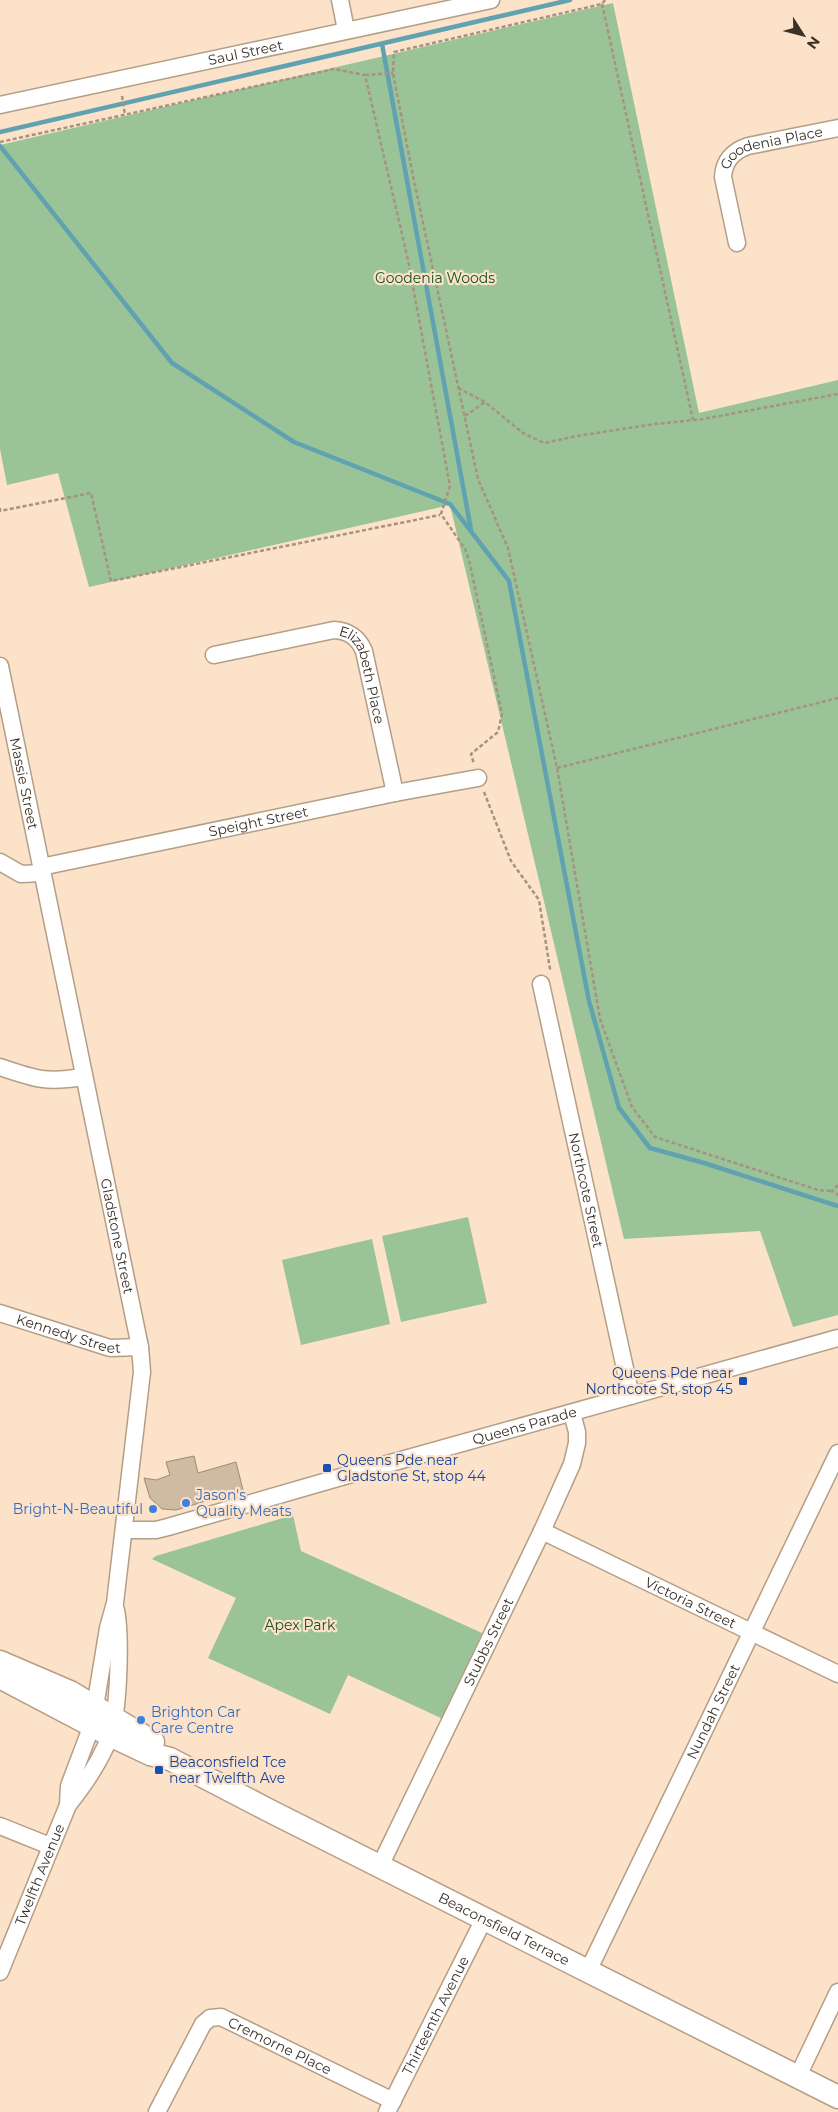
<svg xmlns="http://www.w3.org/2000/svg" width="838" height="2112" font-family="Montserrat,sans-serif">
	<rect width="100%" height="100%" fill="#fbe2c9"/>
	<path fill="#9ac398" d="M613,3L699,413L838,380V1315L793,1327L760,1231L624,1239L450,505L89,587L58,473L7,485L0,449V145Z
		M468,1217L487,1303L401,1322L382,1236Z
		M372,1239L390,1324L301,1345L282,1260Z
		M293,1515L301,1551L482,1633L443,1719L348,1675L330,1714L208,1658L236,1598L152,1559L156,1556Z"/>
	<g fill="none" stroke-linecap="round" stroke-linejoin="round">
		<path stroke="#61a2b1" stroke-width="4.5" d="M382,44L471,530
			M0,132L570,0
			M0,146L172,363L294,442L450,504L509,581L589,1001L619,1108L650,1148L704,1163L838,1206"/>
	</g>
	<path fill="#cfbba1" stroke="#9e8b72" d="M194,1456L198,1473L236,1462L243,1490L176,1510L162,1509L150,1498L144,1478L156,1480L170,1475L166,1462Z"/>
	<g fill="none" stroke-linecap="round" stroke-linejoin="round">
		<g stroke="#b59e86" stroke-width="19">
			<g id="minor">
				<path d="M340,0L346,30"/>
				<path id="s1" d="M0,105L491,0"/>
				<path id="s2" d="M737,243L723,177C724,161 733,151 748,146L838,128"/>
				<path id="s3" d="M214,655L334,630C349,631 358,637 364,651L395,793"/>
				<path id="s4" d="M0,666L140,1347L142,1372L115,1603L108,1628L92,1725L69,1786L68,1805"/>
				<path d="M0,862L21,874L43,873"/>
				<path id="s5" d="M41,867L395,793L478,778"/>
				<path id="s6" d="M541,984L631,1396"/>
				<path d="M0,1067C35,1079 45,1083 83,1077"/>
				<path id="s7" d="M0,1313L110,1348L140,1347"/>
				<path id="s8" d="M124,1530H156L168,1527L362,1471L838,1338"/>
				<path id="s9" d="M542,1531L838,1674"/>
				<path d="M0,1826L50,1846"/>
				<path id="s10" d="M380,1866L542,1531L572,1464L577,1443V1432L572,1413"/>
				<path id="s11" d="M588,1971L838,1453"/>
				<path id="s12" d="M0,1972L68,1805C84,1785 101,1760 110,1736C119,1711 121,1636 116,1610"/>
				<path d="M798,2076L838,1992"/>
				<path id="s13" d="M157,2112L203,2024L210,2018L221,2017L393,2101"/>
				<path id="s14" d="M387,2112L484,1919"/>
			</g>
		</g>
		<g stroke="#b59e86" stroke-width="25">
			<g id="secondary">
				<path d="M0,1662L70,1692L153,1742"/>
				<path id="s15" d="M0,1677L110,1735L150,1754L170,1759L268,1810L838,2097"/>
			</g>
		</g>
		<path stroke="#a59380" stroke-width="2.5" stroke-dasharray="4 2.5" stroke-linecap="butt" d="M605,0L602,4L394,52L393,73L413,176L478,479L508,548L557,768L600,1019L632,1107L655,1137L818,1190L832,1191
			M602,4L693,420
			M365,75L393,73
			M122,96L125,115
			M0,142L334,69L365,75L408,260L450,486L441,514L465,549L469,560L502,714L498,732L471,754L474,764
			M458,388L485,402L523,433L544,443L577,436L655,424L703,419L838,394
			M465,416L485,402
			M0,508V511L91,493L111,581L440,515
			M557,768L838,698
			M484,792L511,861L539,900L550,969L549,971
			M838,1185L832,1191L838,1195"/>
		<use href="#minor" stroke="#fff" stroke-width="16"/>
		<use href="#secondary" stroke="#fff" stroke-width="22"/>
	</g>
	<g fill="#1a4fb4" stroke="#fbe2c9" stroke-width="2">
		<rect x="738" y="1376" width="10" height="10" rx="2.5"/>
		<rect x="322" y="1463" width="10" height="10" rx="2.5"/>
		<rect x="154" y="1765" width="10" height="10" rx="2.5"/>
	</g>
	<g fill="#3f7fe0" stroke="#fbe2c9" stroke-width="2">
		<circle cx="186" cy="1503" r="5"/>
		<circle cx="153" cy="1509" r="5"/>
		<circle cx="141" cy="1720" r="5"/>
	</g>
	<g text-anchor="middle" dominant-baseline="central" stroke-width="4.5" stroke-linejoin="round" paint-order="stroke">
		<g font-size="14" fill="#3a3127" stroke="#fbe2c9">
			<text stroke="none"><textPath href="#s1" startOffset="251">Saul Street</textPath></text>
			<text stroke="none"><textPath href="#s2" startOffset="131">Goodenia Place</textPath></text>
			<text stroke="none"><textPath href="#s3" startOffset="182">Elizabeth Place</textPath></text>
			<text stroke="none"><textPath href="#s4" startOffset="120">Massie Street</textPath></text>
			<text stroke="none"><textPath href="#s5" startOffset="222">Speight Street</textPath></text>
			<text stroke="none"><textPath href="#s6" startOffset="211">Northcote Street</textPath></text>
			<text stroke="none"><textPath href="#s4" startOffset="582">Gladstone Street</textPath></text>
			<text stroke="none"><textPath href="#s7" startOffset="72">Kennedy Street</textPath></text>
			<text stroke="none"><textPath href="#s8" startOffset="415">Queens Parade</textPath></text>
			<text stroke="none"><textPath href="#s9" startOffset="165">Victoria Street</textPath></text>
			<text stroke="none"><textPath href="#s10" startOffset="249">Stubbs Street</textPath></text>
			<text stroke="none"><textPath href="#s11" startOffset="288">Nundah Street</textPath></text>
			<text stroke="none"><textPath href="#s12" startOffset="105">Twelfth Avenue</textPath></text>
			<text stroke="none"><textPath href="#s15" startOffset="564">Beaconsfield Terrace</textPath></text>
			<text stroke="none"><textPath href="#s14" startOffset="108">Thirteenth Avenue</textPath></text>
			<text stroke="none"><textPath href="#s13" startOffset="185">Cremorne Place</textPath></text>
		</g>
		<g font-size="14" fill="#18501b" stroke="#fbe2c9">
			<text x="435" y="278">Goodenia Woods</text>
			<text x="300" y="1625">Apex Park</text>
		</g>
		<g font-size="14" fill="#164399" stroke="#fbe2c9" text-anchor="start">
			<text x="733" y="1373" text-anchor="end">Queens Pde near<tspan x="733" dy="16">Northcote St, stop 45</tspan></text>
			<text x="337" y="1460">Queens Pde near<tspan x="337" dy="16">Gladstone St, stop 44</tspan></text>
			<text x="169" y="1762">Beaconsfield Tce<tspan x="169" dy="16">near Twelfth Ave</tspan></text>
		</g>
		<g font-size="14" fill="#366cbe" stroke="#fbe2c9" text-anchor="start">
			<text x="196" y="1495">Jason's<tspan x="196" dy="16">Quality Meats</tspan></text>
			<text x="143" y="1509" text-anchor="end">Bright-N-Beautiful</text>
			<text x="151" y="1712">Brighton Car<tspan x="151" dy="16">Care Centre</tspan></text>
		</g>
	</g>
	<g transform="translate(803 35) rotate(126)" stroke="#fbe2c9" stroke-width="4" paint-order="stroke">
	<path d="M0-4L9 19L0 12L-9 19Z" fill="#3a3127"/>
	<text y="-8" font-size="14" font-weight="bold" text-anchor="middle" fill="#3a3127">N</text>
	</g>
</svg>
